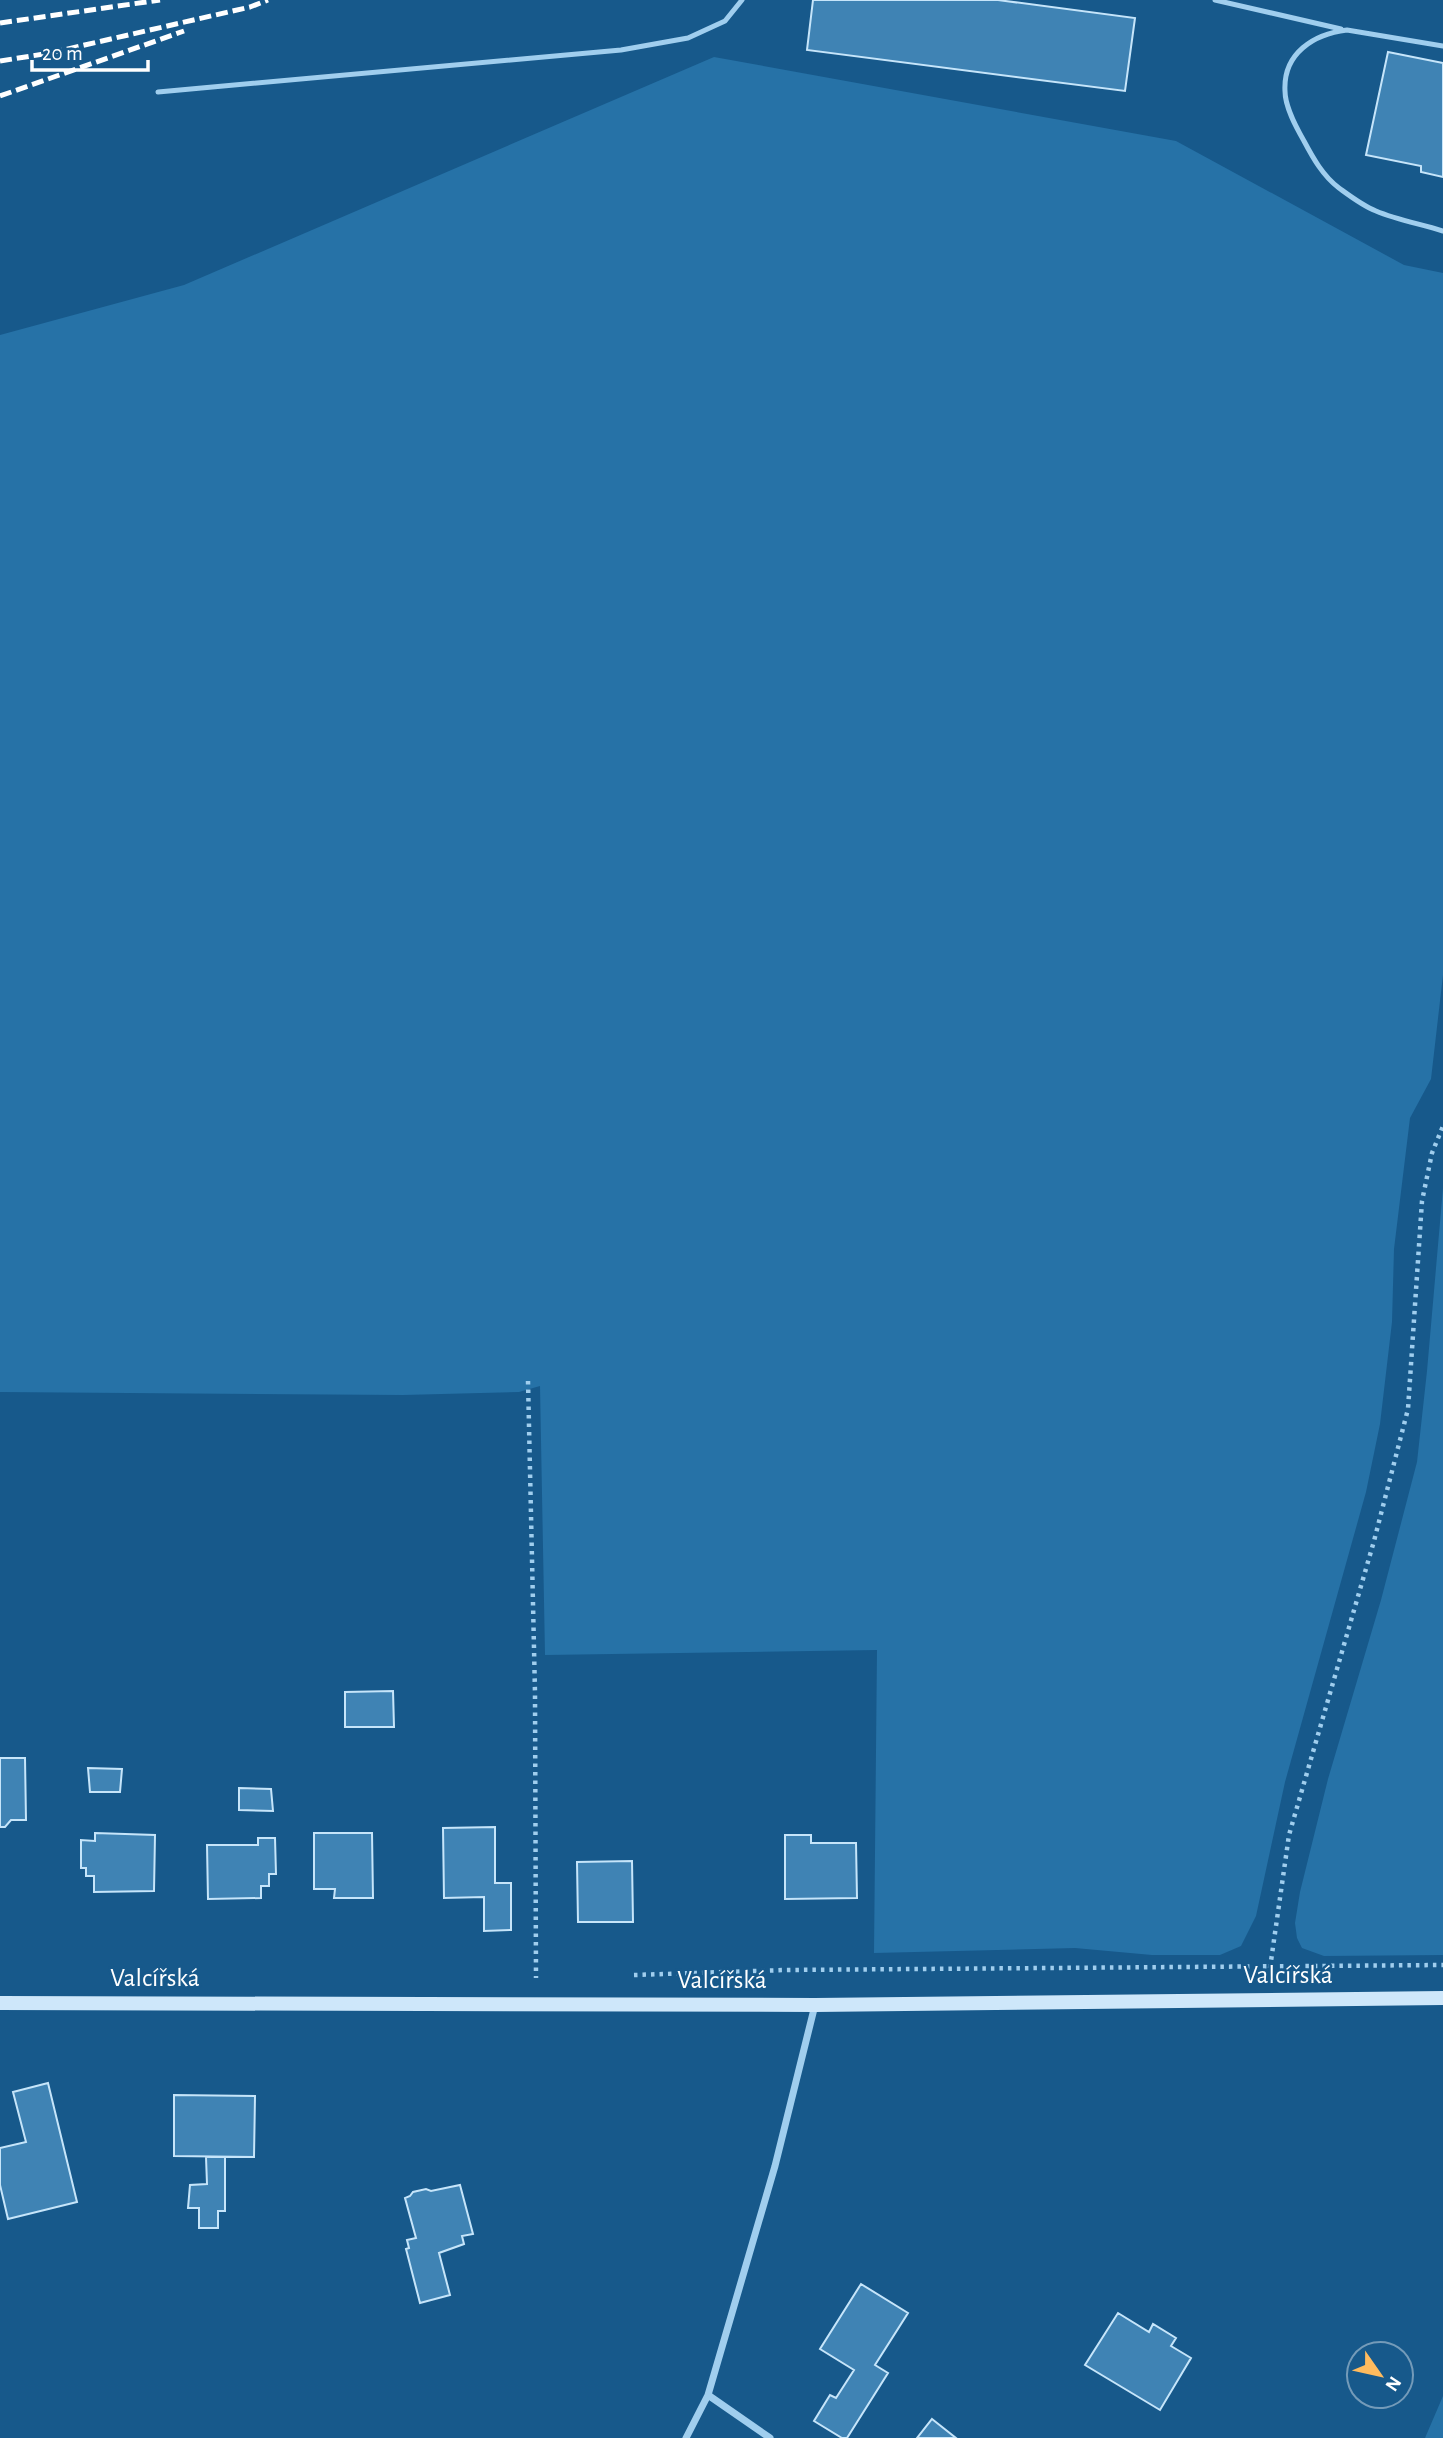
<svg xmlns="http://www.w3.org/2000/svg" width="1443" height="2438" font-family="'Alegreya Sans',sans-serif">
	<rect width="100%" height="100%" fill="#17598b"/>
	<path fill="#2672a7" d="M714,57L1176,141L1404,265L1443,273V975L1431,1079L1410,1118L1394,1249L1392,1322L1380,1424L1366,1492L1285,1782L1256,1916L1241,1946L1220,1955H1152L1075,1948L874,1953L877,1650L545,1655L540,1386L519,1392L403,1395L0,1392V335L184,285Z
		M1443,1188V1955L1324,1956L1302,1948L1297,1938L1295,1923L1300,1892L1328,1779L1381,1600L1417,1462L1427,1371Z
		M1443,2396V2438H1425Z"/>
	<path fill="#3f83b4" stroke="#c6e5fa" stroke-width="2" d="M813,0H998L1135,18L1125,91L807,50Z
		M1388,52L1443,63V177L1421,172V166L1366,155Z
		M393,1691L394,1727H345V1692Z
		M0,1758H25L26,1820H11L5,1827H0Z
		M88,1768L122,1769L120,1792H90Z
		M239,1788L271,1789L273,1811L239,1810Z
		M495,1827V1883H511V1930L484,1931V1897L444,1898L443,1828Z
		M95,1833L155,1835L154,1891L94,1892V1876H86V1868H81V1840L95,1841Z
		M314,1833H372L373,1898H334L335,1889H314Z
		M785,1835H811V1843H856L857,1898L785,1899Z
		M258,1838H275L276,1874H269V1886H261V1898L208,1899L207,1845H258Z
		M632,1861L633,1922H578L577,1862Z
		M48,2083L77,2202L8,2219L0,2185V2148L26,2142L13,2092Z
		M174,2095L255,2096L254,2157L174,2156Z
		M206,2157H225V2211H218V2228H199V2208H188L190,2185L207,2184Z
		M460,2185L473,2234L462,2236L464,2244L439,2253L450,2295L420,2303L406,2249L409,2248L407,2240L416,2238L405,2198L410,2196L413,2192L426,2189L431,2191Z
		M861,2284L908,2313L875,2365L888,2373L847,2438H842L814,2421L830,2395L836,2398L854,2370L820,2349Z
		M1118,2313L1149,2332L1153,2324L1176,2338L1171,2346L1191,2358L1160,2410L1085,2365Z
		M932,2419L956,2438H917Z"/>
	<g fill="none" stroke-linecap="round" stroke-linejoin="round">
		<path stroke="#a0ceee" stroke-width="4.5" stroke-dasharray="3.5 5" stroke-linecap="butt" d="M528,1381L535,1693L536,1978
			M1270,1968L1289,1835L1374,1541L1408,1409L1422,1201L1432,1153L1443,1126
			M634,1975L785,1970L1443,1965"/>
		<path stroke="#a0ceee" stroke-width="5" d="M1215,0L1341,29
			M1443,46L1347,30C1314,34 1283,53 1285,91C1285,107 1296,127 1304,141C1313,158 1323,176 1339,188C1350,196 1363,206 1376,211C1397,220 1421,224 1443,231
			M158,92L621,50L688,38L725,21L742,0"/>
		<path stroke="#a0ceee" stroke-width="7" d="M708,2395L770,2438
			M686,2438L708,2395L775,2166L815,2005"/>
		<path stroke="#cee7fa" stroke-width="14" d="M0,2003L815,2005L1443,1998"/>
		<path stroke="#fff" stroke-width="5" stroke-dasharray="12 5" stroke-linecap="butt" d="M0,23L160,0
			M0,61L50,53L250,7L268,0
			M0,96L184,31"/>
	</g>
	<g text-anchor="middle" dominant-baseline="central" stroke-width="5" stroke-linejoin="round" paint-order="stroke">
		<g font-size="26" fill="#fff" stroke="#17598b">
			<text x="1288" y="1975">Valcířská</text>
			<text x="155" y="1978">Valcířská</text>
			<text x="722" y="1980">Valcířská</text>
		</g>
	</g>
	<g transform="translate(1380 2375) rotate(124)"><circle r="33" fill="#17598b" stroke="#749bb9" stroke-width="2"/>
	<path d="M0-5L12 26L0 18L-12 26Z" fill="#ffbb5e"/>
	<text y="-10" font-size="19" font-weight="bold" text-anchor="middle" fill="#ffffff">N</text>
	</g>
	<path d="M32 60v10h116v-10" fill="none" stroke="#ffffff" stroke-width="3.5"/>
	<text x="42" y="60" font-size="21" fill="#ffffff" stroke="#17598b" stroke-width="5" paint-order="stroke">20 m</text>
</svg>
